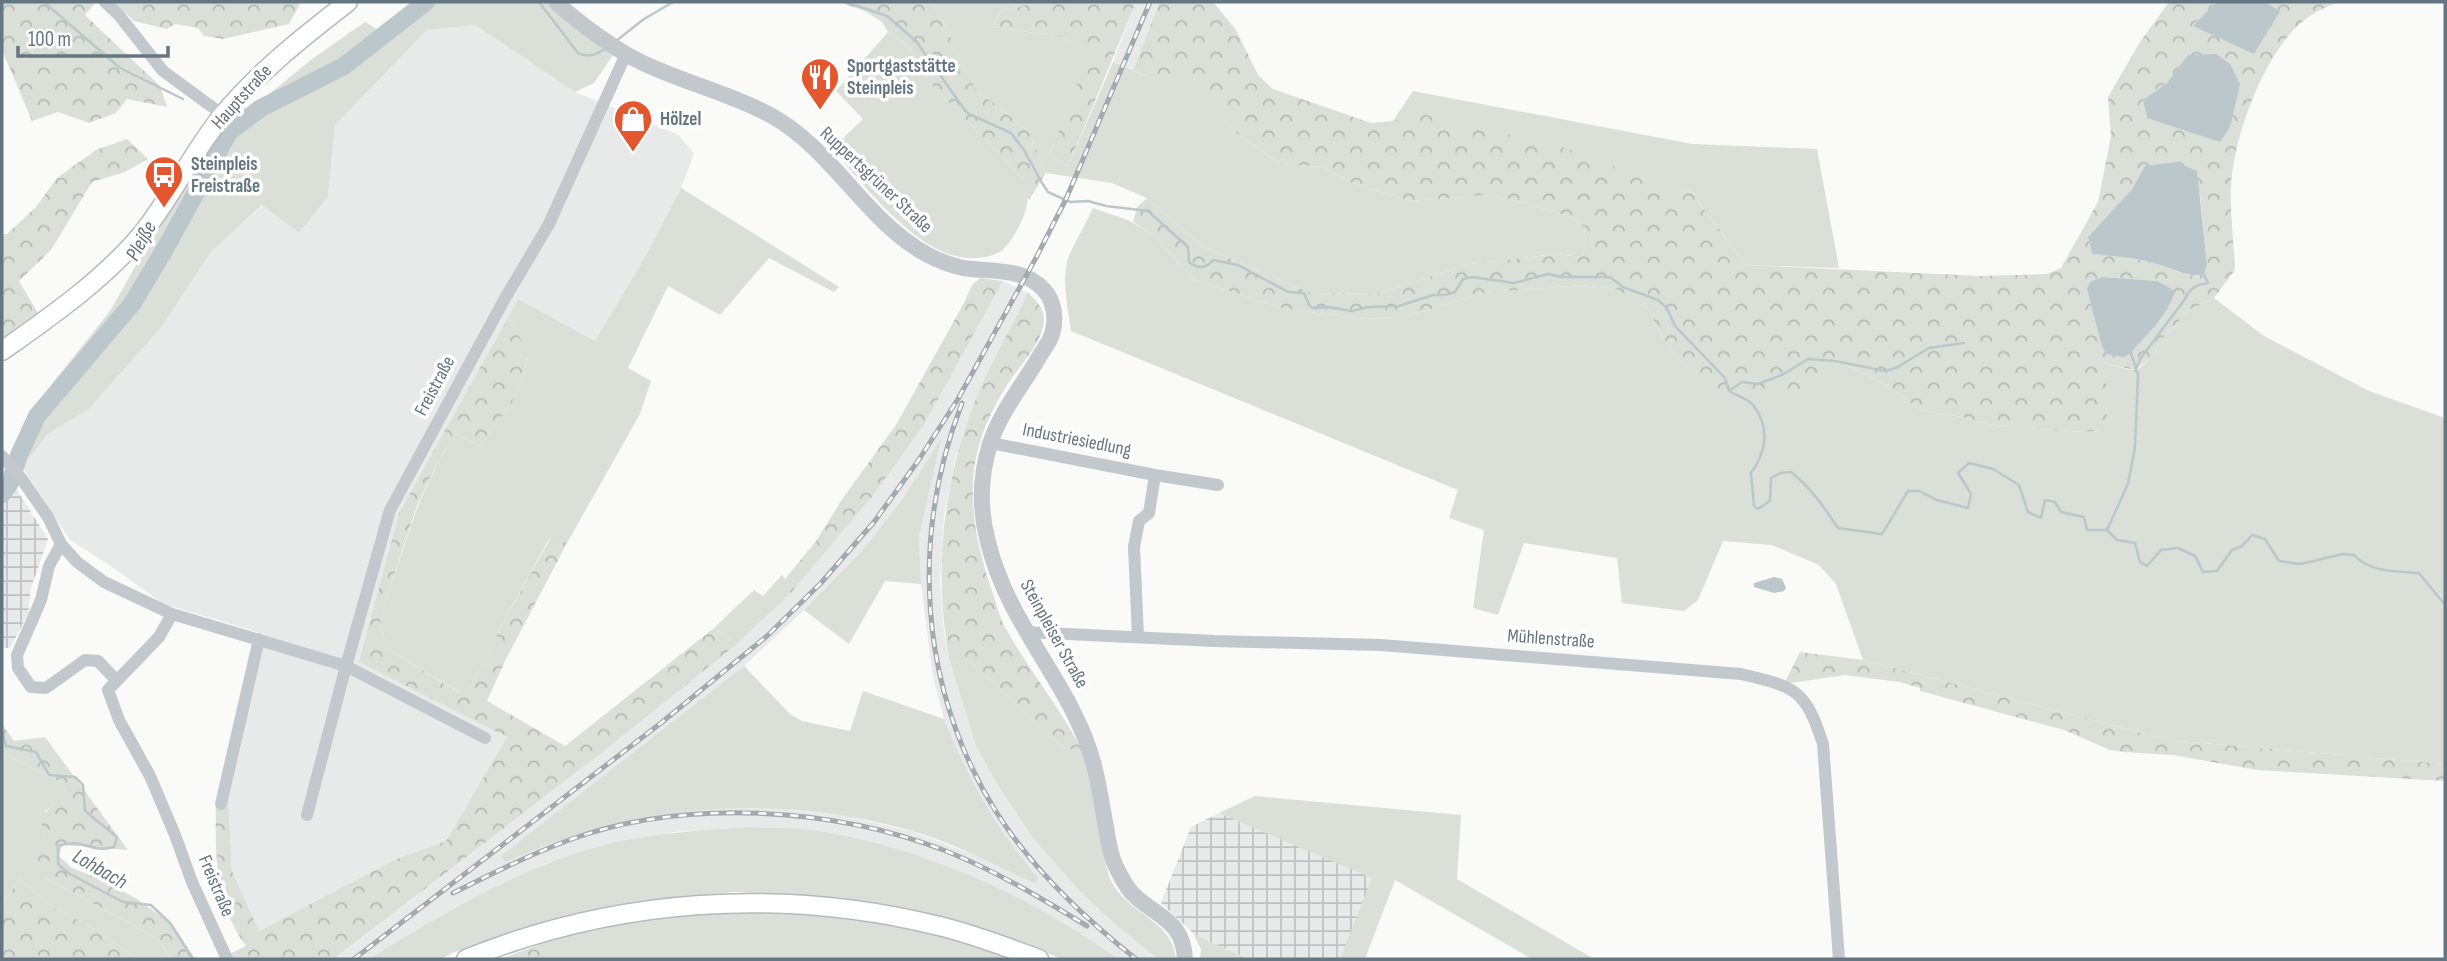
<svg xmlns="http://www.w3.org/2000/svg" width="2447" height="961" font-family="'Sofia Sans Condensed',sans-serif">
	<defs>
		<pattern id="industrial-grid" width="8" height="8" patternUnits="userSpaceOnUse" patternTransform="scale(1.75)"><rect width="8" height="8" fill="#e8e9e9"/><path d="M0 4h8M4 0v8" fill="none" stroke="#c0c1c2"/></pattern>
		<pattern id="forest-crowns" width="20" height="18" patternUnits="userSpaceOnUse" patternTransform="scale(1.75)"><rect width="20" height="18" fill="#dadfd7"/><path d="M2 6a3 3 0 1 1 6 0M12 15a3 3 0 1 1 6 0" fill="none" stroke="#b4b9b4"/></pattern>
	</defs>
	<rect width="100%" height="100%" fill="#fafaf8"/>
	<path fill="#e8e9e9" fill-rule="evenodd" d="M1136,2H1160L1133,70L1113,62Z
		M475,25L575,92L679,135L694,154L681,188L644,259L595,341L518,299L399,513L360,662L507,737L446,841L396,859L259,931L232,871L228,797L264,634L164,604L109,565L70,540L22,467L48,434L89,409L163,325L211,252L263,205L299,233L328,197L335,125L427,30Z
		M1003,281L1028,293L975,402L956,457L944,514L940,582L944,632L950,662L976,746L997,784L1032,837L1116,925L1158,959H1118L1053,919L992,886L940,863L876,843L808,830L746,827L674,832L611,844L543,865L416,931L369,959H335L604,751L737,644L790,594L875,493L924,425ZM940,442L919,537L921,584L933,677L944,719L957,752L983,805L1016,852L1038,878L1035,884L979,857L914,832L846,816L777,808H721L676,812L629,820L569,837L505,862L502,856L744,666L804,610L862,551L904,497Z"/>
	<path fill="url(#industrial-grid)" d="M5,471L48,539L31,588L28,614L10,648H2V475Z
		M1219,813L1373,878L1340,959H1248L1194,934L1161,903L1191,827Z"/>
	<path fill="#dadfd7" d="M425,2H547L562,16L615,52L594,83L575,92L475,25L427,30L335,125L328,197L299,233L262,205L211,252L163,325L89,409L48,434L22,467L12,456L51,385L110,311L148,244L203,160L230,126L312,59L365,22L382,32Z
		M931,2H1039L1001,11L993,27L1062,37L1090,52L1049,155L1068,166L1113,62L1151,78L1183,71L1238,134L1280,164L1323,167L1352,183L1411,201L1485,195L1517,201L1575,218L1584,228L1586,245L1582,257L1555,254L1470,264L1376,294L1311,293L1203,247L1147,198L1112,183L1046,173L1029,132L975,88L944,24Z
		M888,32L908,46L931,84L1025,180C1032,199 1025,217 1014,235C1004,252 998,256 976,258C922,262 866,187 832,149L863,119L836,91Z
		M1413,91L1692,144L1817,149L1839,268L1746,265L1691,192L1393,121Z
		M681,188L839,287L834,292L769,258L720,315L668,286L628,368L651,381L640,414L567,543L549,539L505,619L472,686L461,693L387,649L380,623L388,593L419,503L441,456L456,434L480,446L511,404L523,376L528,357L514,324L507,319L518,299L595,341L644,259Z
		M1093,208L1128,220L1154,235L1194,280L1285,309L1366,319L1407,316L1483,293L1581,285L1617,289L1646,306L1663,338L1687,370L1845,364L1893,389L1922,411L1963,417L1993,426L2085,432L2100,430L2102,363L2136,371L2153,356L2158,344L2189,310L2214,298L2264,336L2369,391L2445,418V764L2168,740L1863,660L1836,584L1819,565L1772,545L1723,541L1698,600L1684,611L1622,603L1617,558L1524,543L1498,615L1473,608L1484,530L1449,518L1458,490L1071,331C1068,308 1060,276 1070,253C1077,238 1086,224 1093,208Z
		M941,439L919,537L921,584L885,581L849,644L804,610L862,551L904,497Z
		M782,575L785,579V587L790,594L737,644L714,628L754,590L763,596Z
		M964,660L971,662L1062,747L1083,752C1089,778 1095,805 1100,831C1104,850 1104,871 1115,888C1134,915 1173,923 1176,959H1158L1116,925L1079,890L1032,837L997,784L976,746L950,662Z
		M744,666L790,714L802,721L850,731L863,691L944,719C968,779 996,829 1038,878L1035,884C995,865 954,843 912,831C800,799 680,800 570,837C548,844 526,854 505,862L501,856Z
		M2,753L59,781L65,791L62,800L45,811L43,844L45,878L130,923L159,941L171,959H137L94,929L47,903L20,879L2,905Z
		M1255,796L1461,815L1457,879L1594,959H1532L1395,880L1365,959H1340L1372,878L1219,813Z
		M746,827C767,828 789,827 810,830C919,845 1029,895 1118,959H1062L1001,935L933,915L843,898L735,892L632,902L541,923L452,953L441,959H369C446,912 525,864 613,843C657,833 701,830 746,827Z
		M732,911C757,911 783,910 808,912C875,918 947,933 1009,959H554V939L643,918Z
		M1194,935V934L1248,959H1200L1201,949Z"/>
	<path fill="url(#forest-crowns)" fill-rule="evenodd" d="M2,2H96L85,15L160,86L167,107L127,99L116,113L89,123L58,112L32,121L2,50Z
		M114,2H301L289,24L223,39L204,36L198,28L175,24L167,29L134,21Z
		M839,2H931L944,24L975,88L1029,132L1046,173L1029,200L1025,180L931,84L908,46L888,32L882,22L865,11Z
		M1039,2H1136L1068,166L1049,155L1089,52L1062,37L993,27L1001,11Z
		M1160,2H1213L1236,30L1258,75L1273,89L1371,123L1393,121L1418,113L1565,148L1656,183L1691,192L1746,265L1981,276L2047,274L2061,268L2098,202L2111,136L2108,97L2140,42L2169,2H2216L2193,26L2280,11L2266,2H2339C2329,6 2319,10 2310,16C2266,44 2232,139 2231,189C2230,216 2234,244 2235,270L2214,298L2189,310L2158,344L2153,356L2135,370L2103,363L2110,408L2100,430L2086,432L1993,426L1963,417L1922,411L1893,389L1845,364L1831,366L1816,389L1776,398L1705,386L1687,370L1663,338L1646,306L1616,289L1581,285L1483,293L1407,316L1366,319L1285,309L1194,280L1154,235L1133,222L1137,207L1147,198L1203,247L1311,293L1376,294L1470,264L1555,254L1582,257L1586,245L1584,228L1575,218L1517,201L1485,195L1411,201L1352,183L1323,167L1280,164L1238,134L1183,72L1151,78L1133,70ZM2168,82L2147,118L2143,100ZM2145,166L2200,194L2207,264L2204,275C2186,278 2174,269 2157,264C2136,257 2114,255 2092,254L2088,237L2132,189ZM2103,277L2157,281L2164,313L2131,353Z
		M127,139L148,159L125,172L92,182L51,250L19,281L42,320L2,342V234H7L36,207L57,178L96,150Z
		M980,278L1003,281L924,425L875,493L790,594L785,587V579L816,541L843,498L896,425L964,303L972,285Z
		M1028,293C1036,300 1044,308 1044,320C1043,343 1019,366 1007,385C991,410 978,439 974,469C969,513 979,553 993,594C997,606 1000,619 1006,629C1030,672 1061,709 1083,752L1062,747L971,662L964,660L950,662C933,573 942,488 974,404C989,366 1010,330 1028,293Z
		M507,319L514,324L528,356L523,376L511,404L480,446L456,434L441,456L418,503L388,593L380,623L387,649L460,693L472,686L505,619L550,539L567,543L506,659L487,701L565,746L714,628L737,644L604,751L334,959H218L246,946C215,903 215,856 216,806L228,797L232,871L259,931L396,859L446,841L507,737L359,662L399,513Z
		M1800,652L1863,660L2168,740L2445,764V781L2257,770L2173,755L2123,752L2110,750L2064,730L1920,691V688L1899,682L1845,675L1784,684Z
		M2,724L14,741L45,737L128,850L62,845L59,856L72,868L100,879L137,899L173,925L195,959H171L159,941L130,923L45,878L34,855C43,844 46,835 41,821C48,803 59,808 65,791L59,781L2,753Z
		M20,879L47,903L94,929L137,959H2V905Z
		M554,939V959H501L503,958Z"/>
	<path fill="#bbc7cb" d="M2216,2H2266L2280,11L2254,54L2193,26Z
		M2216,54L2230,64L2240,84L2230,127L2220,142L2147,118L2143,100L2168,82L2188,55Z
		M2176,162L2197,171L2207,264L2204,275C2186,277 2174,269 2157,264C2136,257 2114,256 2092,254L2088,237L2132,189L2145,166Z
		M2103,277L2157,281L2175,291C2168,315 2147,334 2131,353L2124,357L2106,354L2102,346L2087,289L2090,282Z
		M1774,577L1782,579L1786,588L1784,591L1774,593L1754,587V583Z"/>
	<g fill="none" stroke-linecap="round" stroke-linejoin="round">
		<path stroke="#bbc7cb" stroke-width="2.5" d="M44,2L120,68L183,99
			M539,2L578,53C588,58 595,55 605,49
			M846,2L887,16L916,41L967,113L1011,133L1024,150L1042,183L1048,192L1070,202L1088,201L1106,206L1148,211L1188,247L1189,262C1198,269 1206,269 1213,260L1238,265L1288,292L1304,293L1309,305L1313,308L1328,307L1352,311L1368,307L1399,306L1433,295H1444L1455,292L1463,279L1472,277L1514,283L1548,274L1562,277H1610L1623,287L1658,300L1667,308L1675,326L1725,378L1729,391C1735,395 1748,399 1753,405C1770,427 1767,451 1751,473L1754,506L1758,509L1770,501L1771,478L1780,473L1791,472C1811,488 1824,507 1838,528L1882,534L1908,491H1919L1937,500L1968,508L1971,494L1958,473L1969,463L1993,469L2019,485L2028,512L2041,518L2045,500L2055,502L2061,512L2084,517L2087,530H2107L2117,540L2135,543L2140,562L2147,566L2161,550L2178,548L2195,556L2203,572L2217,571L2232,550L2242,546L2252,535L2265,539L2279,561L2300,564L2343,554L2354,555C2371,573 2395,571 2419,573L2445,605
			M616,41L644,19L673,2
			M2135,371L2140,359L2185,299C2189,289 2198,284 2208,283L2204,275
			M1729,391L1742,382L1758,384L1782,375L1808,359L1835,361L1885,371L1896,368L1929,348L1964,343
			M2107,530L2128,484L2135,447L2138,375L2131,353
			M2,731L6,746L36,752L49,775L75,777L83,785L85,811L117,837L114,847C90,854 84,837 58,846V864L68,873L123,902L151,905L170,923L193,959"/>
		<path stroke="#bbc7cb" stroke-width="18" d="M2,494L10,483L19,455L37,416L132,304L165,249L229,132L261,108L344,66L426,2"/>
		<g stroke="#b3babf" stroke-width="21">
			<path id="secondary" d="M2,351C50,317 102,281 141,235C171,198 192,153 222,116C258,72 303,37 348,2
				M466,959C616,898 782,887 939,926C973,934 1006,947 1039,959"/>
		</g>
		<path stroke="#c3c8cc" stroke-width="12" d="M105,2L118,14L163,71L223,115
			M991,443L1155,475L1218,485
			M2,456L21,478L48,517L61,544L77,562L104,582L172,614L346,666L390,510L504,300L549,224L626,54
			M61,544L49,566L41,600L17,655L18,668L31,687L46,688L85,660L98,661L116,680
			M172,614L159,637L108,690L119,720L150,776L175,835L192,882L227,959
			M1025,632L1214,641L1381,645L1741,674C1795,687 1805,688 1823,744L1839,959
			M1138,636L1134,547L1139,521L1149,513L1155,475
			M221,804L259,639
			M307,815L346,666L485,738"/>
		<path stroke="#c3c8cc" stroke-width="16" d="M556,2C577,22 617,51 643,63C685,83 732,94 772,116C833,150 865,220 926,254C937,260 950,265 963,268C990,272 1024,267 1044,290C1054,301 1057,319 1052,334C1050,342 1043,350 1039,357C1023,385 1000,412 990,444C980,476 979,509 988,542C1007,619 1057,668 1085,738C1096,765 1100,794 1105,822C1108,837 1109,853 1116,867C1121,876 1126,888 1134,895C1158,918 1183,920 1185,959"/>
		<use href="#secondary" stroke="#fff" stroke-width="18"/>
		<g stroke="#a2aab0" stroke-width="5">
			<path id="rail" d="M962,403C910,538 919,687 995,810C1031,868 1083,917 1136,959
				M453,893C491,874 529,855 569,840C684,798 833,807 946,851C996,871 1041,898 1087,926
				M354,959L661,723L767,636L821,583L874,522L918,461L958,399L1037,256L1066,199L1150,2"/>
		</g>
		<use href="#rail" stroke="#fff" stroke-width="2.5" stroke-dasharray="8" stroke-linecap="butt"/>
	</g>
	<defs>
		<g id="restaurant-pin" transform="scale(2.0125)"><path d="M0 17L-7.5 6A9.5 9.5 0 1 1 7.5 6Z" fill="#e4572e" stroke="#fff"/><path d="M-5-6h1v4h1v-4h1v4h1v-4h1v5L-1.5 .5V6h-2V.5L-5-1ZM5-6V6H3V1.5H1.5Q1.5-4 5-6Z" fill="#fff"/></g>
		<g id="shop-pin" transform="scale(2.0125)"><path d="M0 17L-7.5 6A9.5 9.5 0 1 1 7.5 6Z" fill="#e4572e" stroke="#fff"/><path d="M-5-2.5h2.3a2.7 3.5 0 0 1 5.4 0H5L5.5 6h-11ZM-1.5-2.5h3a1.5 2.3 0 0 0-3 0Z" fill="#fff"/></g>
		<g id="bus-pin" transform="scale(2.0125)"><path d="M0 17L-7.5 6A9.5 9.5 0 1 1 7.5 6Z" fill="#e4572e" stroke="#fff"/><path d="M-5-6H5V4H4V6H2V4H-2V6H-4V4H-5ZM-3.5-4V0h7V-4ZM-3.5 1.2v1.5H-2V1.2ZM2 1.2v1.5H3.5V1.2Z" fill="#fff"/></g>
	</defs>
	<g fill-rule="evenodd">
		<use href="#restaurant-pin" x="820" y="77"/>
		<use href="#shop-pin" x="633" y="119"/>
		<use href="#bus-pin" x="164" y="175"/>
	</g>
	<g text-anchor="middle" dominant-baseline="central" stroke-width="7" stroke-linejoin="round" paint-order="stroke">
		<g font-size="19" font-weight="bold" fill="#657683" stroke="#fff" text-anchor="start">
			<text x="847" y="66">Sportgaststätte<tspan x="847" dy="22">Steinpleis</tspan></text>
			<text x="660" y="119">Hölzel</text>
			<text x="191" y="164">Steinpleis<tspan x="191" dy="22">Freistraße</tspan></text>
		</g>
		<g font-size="19" fill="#657683" stroke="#fff">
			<text transform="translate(242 97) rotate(-48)">Hauptstraße</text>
			<text transform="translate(876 180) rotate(43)">Ruppertsgrüner Straße</text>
			<text transform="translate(435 386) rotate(-62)">Freistraße</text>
			<text transform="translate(1077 440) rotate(11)">Industriesiedlung</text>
			<text transform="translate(1054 634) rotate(61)">Steinpleiser Straße</text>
			<text transform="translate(1551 639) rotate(4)">Mühlenstraße</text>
			<text transform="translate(216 886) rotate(67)">Freistraße</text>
		</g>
		<g font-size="21" font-style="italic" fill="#60757c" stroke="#fff">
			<text transform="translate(141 241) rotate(-61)">Pleiße</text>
			<text transform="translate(100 869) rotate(30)">Lohbach</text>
		</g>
	</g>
	<rect width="2447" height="961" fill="none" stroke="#657683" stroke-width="7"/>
	<path d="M18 46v10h150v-10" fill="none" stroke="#657683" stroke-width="3.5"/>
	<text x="28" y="46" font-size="21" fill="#657683" stroke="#ffffff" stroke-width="5" paint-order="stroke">100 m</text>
</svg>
